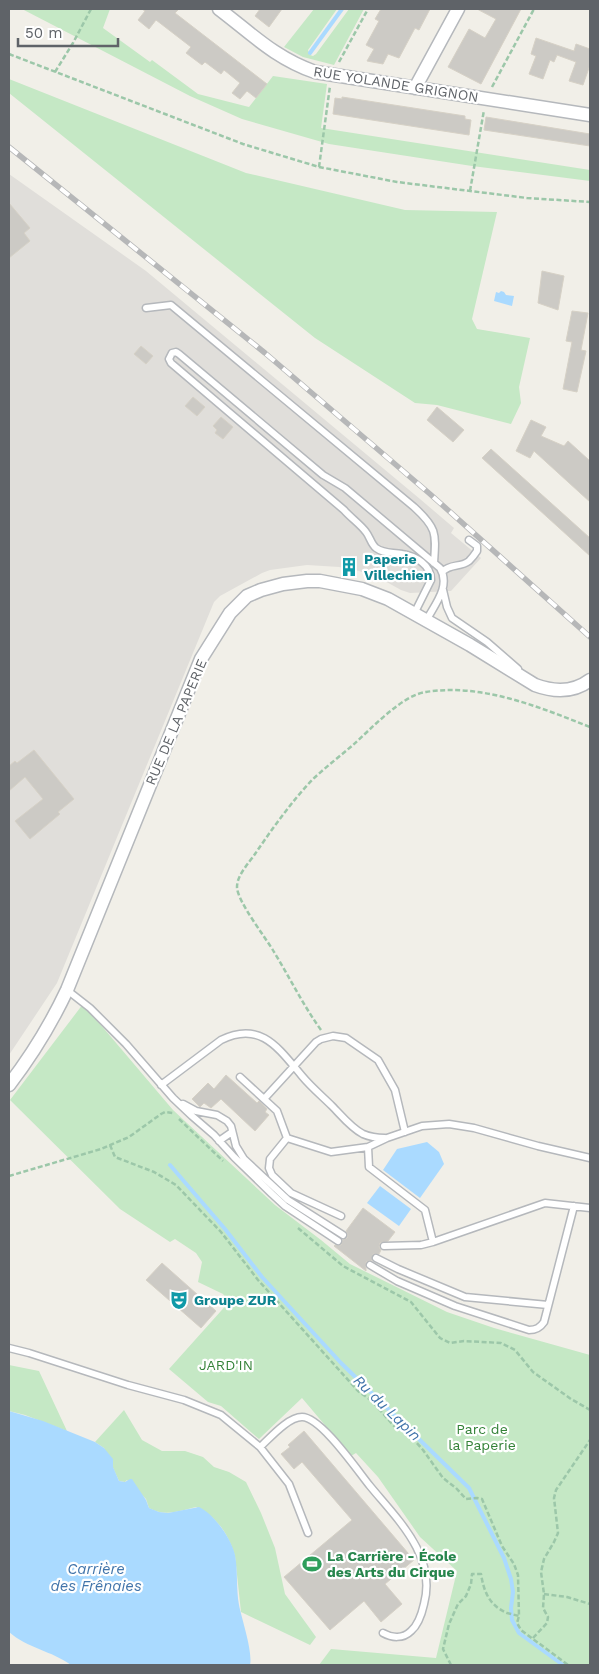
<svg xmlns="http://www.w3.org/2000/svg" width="599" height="1674" font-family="'Work Sans',sans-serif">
	<rect width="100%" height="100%" fill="#f1efe8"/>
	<path fill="#e0deda" d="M9,174L146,271L420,499L454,528L451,533L481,558L451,591L410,593L401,590L383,580L359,571L339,567L307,565L270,570L262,573L220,596L214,602L57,983L9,1055Z"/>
	<path fill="#c5e8c5" d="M22,9H110L103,28L150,62L152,60L198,94L249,107L273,76L327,84L321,128L590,170V181L472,166L329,144L242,119L190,96Z
		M314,9H337L308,50L310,55L313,56L316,54L349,9H364L334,65L303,57L284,47Z
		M9,79L246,173L405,210L497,212L472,319L477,329L530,338L519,387L521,403L511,424L437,405L415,403L315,338L9,93Z
		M83,1004L173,1110L275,1205L321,1240L350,1264L447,1312L494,1328L590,1355V1665H319L331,1649L436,1658L457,1571L420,1537L378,1477L356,1453L351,1456L302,1398L259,1439L221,1406L208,1402L169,1369L229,1302L223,1294L198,1282L202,1262L196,1253L175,1239L170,1242L120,1209L10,1100Z
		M9,1365L39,1371L67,1431L25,1415L9,1411Z
		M124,1410L142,1440L162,1451H185L203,1457L214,1467L229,1472L246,1482L261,1513L275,1548L285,1594L316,1637L310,1645L241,1612L235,1556C228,1533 217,1517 196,1507C178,1511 166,1517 149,1508L146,1499L127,1480L125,1482L119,1481L104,1448L95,1442Z"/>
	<path fill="#aadaff" d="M501,291L504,292L506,295L514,296L512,306L494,301L496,292L499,293Z
		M427,1142L439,1152L444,1164L420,1198L383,1170L397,1149Z
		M380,1186L411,1209L399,1226L367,1203Z
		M9,1411L43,1421L95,1442L104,1448L113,1459V1467L119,1481L125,1482L130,1479H132L146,1500L149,1508L159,1512L168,1513L199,1507C214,1514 231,1538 235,1555C238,1571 236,1588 239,1605C242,1620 253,1652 250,1665H71C52,1651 27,1648 9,1632Z"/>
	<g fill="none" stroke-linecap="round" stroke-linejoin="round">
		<path stroke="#aadaff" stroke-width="4" d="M310,53L342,9
			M170,1165L225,1229L262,1277L341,1363L469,1488L504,1558L511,1579L513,1592L511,1608L512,1620L519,1633L563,1665"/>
	</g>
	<path fill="#cccac5" stroke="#d6d1c6" d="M142,9H179L175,13L267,84L256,98L247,91L240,99L232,93L240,83L224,70L221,74L205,62L202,65L186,53L191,47L156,20L149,29L138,20L145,11Z
		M260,9H282L269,27L255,16Z
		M381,9H430L419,30L415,28L399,58L388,54L383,64L367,61L374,49L366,45L379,21L375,19Z
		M477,9H521L481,84L448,67L469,29L485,38L496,19Z
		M536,38L574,51L576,44L590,49V65L583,85L569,81L576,62L557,55L554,62L550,60L543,79L529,74L536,56L531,54Z
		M342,97L465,116V119L471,120L469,135L333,114L335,98L342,99Z
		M486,117L590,134V146L484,130Z
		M9,203L30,228L24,233L30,241L9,258Z
		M542,271L564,276L558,310L538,303Z
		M572,311L588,313L581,350L586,351L577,392L563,389L572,342L566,341Z
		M141,346L153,356L146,364L134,354Z
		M193,397L205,407L197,416L185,406Z
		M437,407L464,430L453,442L427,420Z
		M221,417L233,427L223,439L215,433L217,430L213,426Z
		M531,420L546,427L541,436L564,446L568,441L590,461V502L534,451L530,458L516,451Z
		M491,449L590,538V556L482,458Z
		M34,750L74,799L58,812L60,814L30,839L15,821L43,799L25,777L9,791V766L15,761L17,763Z
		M226,1075L257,1103L259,1101L267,1109L265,1112L269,1115L255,1131L221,1099L211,1108L204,1103L200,1107L192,1099L208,1083L214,1089Z
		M363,1208L395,1232L388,1241L380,1243L379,1247L381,1250L379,1254H373L372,1260L366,1262V1271L334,1246L335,1245H341L343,1240L347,1238L348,1235L346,1231Z
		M162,1263L216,1311L201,1328L146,1280Z
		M304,1431L414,1560L385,1584L402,1604L381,1622L364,1601L330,1630L284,1577L352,1520L302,1462L294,1469L281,1454L290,1447L288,1445Z"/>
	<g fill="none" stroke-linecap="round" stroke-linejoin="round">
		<g stroke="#b5b8bc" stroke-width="9">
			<path id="service" d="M146,308L171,305L414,507C437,528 436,533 434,563
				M442,572C451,563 460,568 469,561C472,558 475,554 477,551V546L469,540
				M443,590L447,607L452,618L487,642L518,669
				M414,614L431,580C431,565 416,556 402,554C393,552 384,554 376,548C371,544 370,537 366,532C360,524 351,518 344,510L171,363L169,359L172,353L176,352L179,354L323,475L345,488L440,568C451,586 435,604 426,621
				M67,990L90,1008L126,1044L173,1098L192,1116L214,1135L234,1157L272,1194L285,1206L338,1241
				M240,1077L277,1111L287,1138
				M161,1085L221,1040C261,1020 279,1049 302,1076C311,1087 322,1096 332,1106C341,1115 351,1128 363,1134C370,1137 377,1138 385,1138
				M264,1099L316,1042L321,1039L333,1036L346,1038L378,1060L395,1090L405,1132
				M183,1104L196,1111L217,1115L227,1121L231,1126L236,1146L244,1159L288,1200L343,1235
				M287,1138L331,1152L368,1147L387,1138L422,1126L449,1124L474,1128L538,1146L590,1158
				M287,1138L270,1159L269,1168L272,1175L291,1193L341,1216
				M219,1141L232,1132
				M368,1147L369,1167L425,1210L433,1242L545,1203L590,1208
				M384,1246L421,1245L433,1242
				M376,1258L398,1269L465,1297L548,1305
				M370,1265L397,1281L455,1306L529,1330C536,1330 540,1328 544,1322L574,1206
				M9,1348L29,1353L128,1385L184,1400L221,1415L260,1447L289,1484L308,1533
				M260,1447C270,1438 288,1417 302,1417C321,1417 357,1470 370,1486C397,1519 437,1556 424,1604C422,1613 418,1625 411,1631C403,1639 392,1638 383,1633"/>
		</g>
		<g stroke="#b5b8bc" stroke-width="15">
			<path id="minor" d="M219,9C252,34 275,58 315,72L590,115
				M415,88L458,9
				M9,1085C32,1055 51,1024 67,990L201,659L230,613L247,596L261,590L283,584L307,581H320L362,589L388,599L470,645L535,685C554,692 573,693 590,680"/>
		</g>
		<path stroke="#9cc7a9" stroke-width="2.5" stroke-dasharray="5 2.5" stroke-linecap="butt" d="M9,54L243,144L319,167L397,182L527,198L590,202
			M339,62L368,9
			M55,72L73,43L91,9
			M492,87L534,9
			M319,167L330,86
			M470,191L484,110
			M321,1030C303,1005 290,978 274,952C266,938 237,901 237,887C237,875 249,863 255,854C272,829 292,801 313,779C326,767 340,756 353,745C371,729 402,695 426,692C482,683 539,707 590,727
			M179,1119L223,1161
			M110,1145L115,1157L154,1172L176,1185L221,1232L258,1280L358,1391L372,1401L394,1426L409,1434L423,1450L443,1478L456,1488L466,1499L477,1498L482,1499L502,1546L514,1564L518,1575L519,1616L517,1623L521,1630L568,1665
			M9,1176L101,1149L129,1137L161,1114L165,1112L173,1113
			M298,1228L343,1266L411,1302L440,1338L450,1343L464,1341L501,1343L515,1350L533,1372L571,1399L590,1410
			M544,1594L567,1597L590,1604
			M533,1638L547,1623L548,1617L543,1608L544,1594L541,1572L544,1559L554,1542L558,1533L554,1498L556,1490L590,1440
			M451,1665L443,1649L449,1624L458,1604L466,1596L471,1584L472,1574H481C484,1592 489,1605 507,1613C511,1614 515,1615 519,1616"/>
		<use href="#service" stroke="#fff" stroke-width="6"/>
		<use href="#minor" stroke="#fff" stroke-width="12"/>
		<g stroke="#b6b7b8" stroke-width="5.5">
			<path id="rail" d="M9,147L265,353L430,494L590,637"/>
		</g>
		<use href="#rail" stroke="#fff" stroke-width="4" stroke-dasharray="11" stroke-linecap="butt"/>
	</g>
	<defs>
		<g id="building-bare" transform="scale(1.5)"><path d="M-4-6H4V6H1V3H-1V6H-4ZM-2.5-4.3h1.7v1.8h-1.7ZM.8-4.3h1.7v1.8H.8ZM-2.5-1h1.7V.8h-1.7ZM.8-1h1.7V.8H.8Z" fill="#0f9aa8" stroke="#fff" stroke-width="2.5" paint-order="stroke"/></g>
		<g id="theatre-bare" transform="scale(1.5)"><path d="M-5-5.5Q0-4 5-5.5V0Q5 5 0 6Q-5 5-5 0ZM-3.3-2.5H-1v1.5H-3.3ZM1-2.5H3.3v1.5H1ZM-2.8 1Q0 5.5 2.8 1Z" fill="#0f9aa8" stroke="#fff" stroke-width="2.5" paint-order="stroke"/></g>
		<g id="stadium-bare" transform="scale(1.5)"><path d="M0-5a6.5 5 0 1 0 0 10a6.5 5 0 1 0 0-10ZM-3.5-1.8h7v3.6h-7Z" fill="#2e9e5b" stroke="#fff" stroke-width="2.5" paint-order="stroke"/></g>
	</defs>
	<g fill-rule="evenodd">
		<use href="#building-bare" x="349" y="567"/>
		<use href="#theatre-bare" x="179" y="1300"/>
		<use href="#stadium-bare" x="312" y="1564"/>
	</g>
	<g text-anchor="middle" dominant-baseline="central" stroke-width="4.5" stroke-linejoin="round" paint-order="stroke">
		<g font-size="14" fill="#5f6368" stroke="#fff">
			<text transform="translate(396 84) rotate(9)">RUE YOLANDE GRIGNON</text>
			<text transform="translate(176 722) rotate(-67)">RUE DE LA PAPERIE</text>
		</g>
		<g font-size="14" font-weight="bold" fill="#0d838f" stroke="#fff" text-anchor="start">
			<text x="364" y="559">Paperie<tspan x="364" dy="16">Villechien</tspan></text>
			<text x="194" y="1300">Groupe ZUR</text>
		</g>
		<g font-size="14" fill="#348238" stroke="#fff">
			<text x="226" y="1365">JARD'IN</text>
			<text x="482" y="1429">Parc de<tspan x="482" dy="16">la Paperie</tspan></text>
		</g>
		<g font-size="14" font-weight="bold" fill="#27864d" stroke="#fff" text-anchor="start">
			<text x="327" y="1556">La Carrière - École<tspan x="327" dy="16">des Arts du Cirque</tspan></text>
		</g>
		<g font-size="15" font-style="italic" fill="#4174aa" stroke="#fff">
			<text transform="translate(387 1408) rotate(44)">Ru du Lapin</text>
			<text x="96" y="1569">Carrière<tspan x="96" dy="17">des Frênaies</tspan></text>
		</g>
	</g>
	<rect width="599" height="1674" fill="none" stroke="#5f6368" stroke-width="20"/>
	<path d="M18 38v8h100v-8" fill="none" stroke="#5f6368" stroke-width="2.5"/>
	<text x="25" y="38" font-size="15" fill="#5f6368" stroke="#ffffff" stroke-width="4" paint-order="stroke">50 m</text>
</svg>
